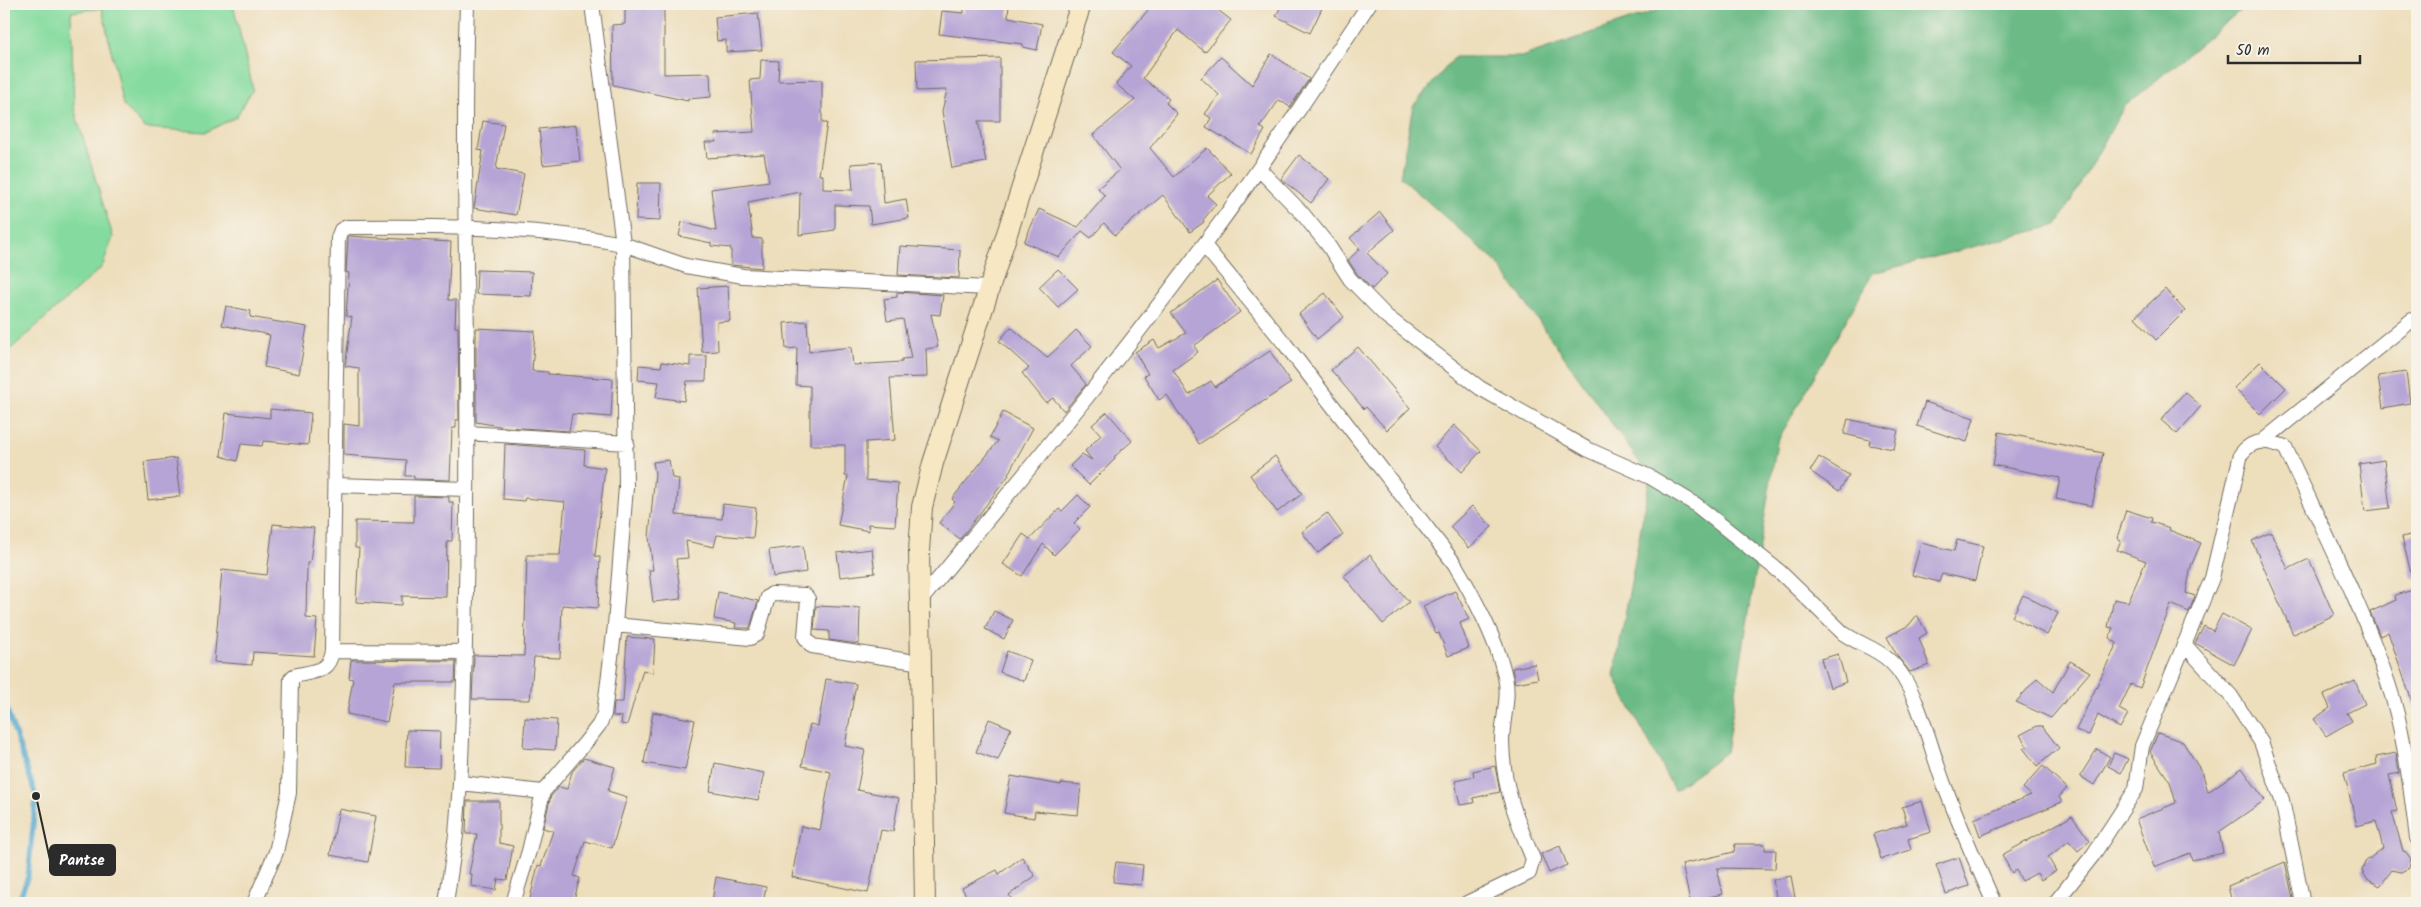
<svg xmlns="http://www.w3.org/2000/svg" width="2421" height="907" font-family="Kalam,sans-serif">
	<rect width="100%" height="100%" fill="#f7f3e8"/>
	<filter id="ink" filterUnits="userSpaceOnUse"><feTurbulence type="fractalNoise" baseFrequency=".02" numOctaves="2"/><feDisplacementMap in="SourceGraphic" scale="10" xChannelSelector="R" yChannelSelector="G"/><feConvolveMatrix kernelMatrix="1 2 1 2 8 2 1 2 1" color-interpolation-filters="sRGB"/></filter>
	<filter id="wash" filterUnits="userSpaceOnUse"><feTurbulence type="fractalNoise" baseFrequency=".0096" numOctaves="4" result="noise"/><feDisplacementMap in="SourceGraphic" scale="20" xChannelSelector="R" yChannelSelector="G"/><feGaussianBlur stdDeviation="1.12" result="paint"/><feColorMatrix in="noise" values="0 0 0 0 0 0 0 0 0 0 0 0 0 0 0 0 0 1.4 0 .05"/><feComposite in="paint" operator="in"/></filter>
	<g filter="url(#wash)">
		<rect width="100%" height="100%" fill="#eddebc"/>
		<path fill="#85db9f" stroke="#588365" d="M4,4H233L253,89L236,117L206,132L145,128L123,105L102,8L71,12L74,108L113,237L102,267L4,355Z"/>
		<path fill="#6cbb86" stroke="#4c7358" d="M1676,4H2248L2124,107L2057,225L1873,273L1777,442L1726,752L1674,790L1614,676L1650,477L1497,263L1400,177L1413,106L1455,57H1521Z"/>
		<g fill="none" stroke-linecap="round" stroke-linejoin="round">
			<path stroke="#52a7ce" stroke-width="5" d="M4,701L36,796L28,876L18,903"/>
		</g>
		<g id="blocks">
			<path fill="#b6a4d6" d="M625,4H664V74L710,73L711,97L688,99V101L613,85L612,25L625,24Z
				M964,4H1009L1008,17L1042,24L1037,50L1023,47V44L939,34L942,11L964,13Z
				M1153,4H1210L1231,20L1205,52L1178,30L1143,78L1169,99L1166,103L1177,114L1150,148L1174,177L1207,148L1231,173L1207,196L1216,204L1203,220L1204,222L1190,232L1163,195L1115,235L1104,223L1091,238L1082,231L1059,257L1024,242L1039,209L1078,227L1105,196L1098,188L1120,170L1093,135L1135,100L1116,84L1131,66L1113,52Z
				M1282,4H1324L1310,33L1276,16Z
				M758,13L762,50L726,52V40L717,41L715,17Z
				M1271,54L1309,79L1290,107L1279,100L1260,127L1265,130L1251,154L1206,127L1211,118L1205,114L1219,95L1201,78L1221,57L1252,85Z
				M1000,58V121H978L986,162L952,168L942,111L947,90L917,91L916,60Z
				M761,60L779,61L778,81L822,80V123H827L819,175H823V189L853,190L851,164L881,162L884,203L906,199L909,218L871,224L869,206L835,205V230L799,235L800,192L748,202L753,238L762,239V268L731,265V248L711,246V243L679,236L682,222L716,231L711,189L769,181L764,154L707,158L705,142H716L715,134L754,132L750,80L760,79Z
				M483,121L504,124L496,169L524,174L516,215L474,208L483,151L478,150Z
				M576,125L580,161L543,165L539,129Z
				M1299,155L1329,179L1311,203L1281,179Z
				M637,183H661L660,221L636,220Z
				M1380,212L1394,230L1367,253L1387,274L1372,289L1357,274L1348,260L1360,249L1350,238Z
				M348,236L451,242L448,300H456L455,327H458L459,420H456V428H452L450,480L414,479V476H405L406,460L344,455V424L359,426V368L345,366L352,317L346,316L349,273L346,272Z
				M900,246L960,250L959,278L898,275Z
				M1058,269L1078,289L1058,307L1039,287Z
				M477,270L532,272L531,296L476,294Z
				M1217,280L1240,312L1194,346L1198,352L1173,370L1189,395L1211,381L1215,387L1270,351L1291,383L1199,444L1167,395L1159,400L1144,376L1148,374L1135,352L1154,340L1159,348L1186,333L1171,313Z
				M728,286L730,321L717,322L718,351L702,352L698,288Z
				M2165,289L2185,311L2156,340L2135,317Z
				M897,292L943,295L940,315L931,314L938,347L926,349L927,377L890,378L895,440L866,442V480L898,483L895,526L868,524L869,531L838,525L848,476H845V445H810V386L796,385L797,348L786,349L784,323L807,321L809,352L851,347L853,365L902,362V359L911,358L903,319L887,321L884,299L897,297Z
				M1325,293L1344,317L1317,339L1299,314Z
				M226,306L251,311L250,317L307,327L299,374L264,367L270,335L222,325Z
				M1011,327L1047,358L1076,330L1092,346L1071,366L1086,384L1064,411L1053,398L1046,403L1022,373L1029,368L999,341Z
				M476,328L535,331L532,371L548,372V374L613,379L611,417L572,414L569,431L505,427L476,422Z
				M1358,347L1410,408L1387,430L1366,407L1364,409L1331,370Z
				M690,356H707L706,381H687L684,401L656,397L659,382L638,380L639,365L661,367L662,362L690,366Z
				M2260,362L2286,388L2260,414L2234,388Z
				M2406,372L2410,403L2383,408L2378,376Z
				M2185,392L2201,406L2177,434L2161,420Z
				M1925,402L1974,418L1967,442L1917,426Z
				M270,409L311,413L308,445L263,441L262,446L241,444L237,461L221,456L226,413L270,418Z
				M1003,412L1033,428L1008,474L1009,475L960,539L939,523L955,502L952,499L998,441L990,437Z
				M1107,412L1132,441L1114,457L1115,459L1089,485L1070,466L1082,454L1092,460L1085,451L1101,435L1092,425Z
				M1848,419L1898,430L1894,449L1869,445L1870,440L1844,434Z
				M1454,425L1481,451L1462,472L1435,447Z
				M1999,432L2103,453L2092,506L2056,499L2060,478L1993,465Z
				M505,444L585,450L584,465L605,468L595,556L600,557L598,608L562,605L560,658L534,657L530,700L472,699L474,655L524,656L527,555H560L565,502L525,498L524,501L503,499Z
				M1275,456L1302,494L1277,512L1250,475Z
				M1819,457L1849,475L1839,491L1810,471Z
				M176,458L181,496L148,500L144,462Z
				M669,460L672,478L679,479L676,515L722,519L723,504L756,508L753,538L717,535L714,547L686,541L688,558L676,559L681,599L653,602L649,570H653L649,537L655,473L653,462Z
				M2384,460L2390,508L2365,511L2359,464Z
				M1078,495L1090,507L1074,523L1080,529L1054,555L1043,544L1022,576L1003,564L1023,534L1030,539L1059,509L1062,511Z
				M414,496L449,497V502H453L452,541H447L446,597L402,596V605L356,602L359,548H355V521L414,522Z
				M1472,506L1492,527L1469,548L1450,527Z
				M2126,510L2152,518L2151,522L2170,528L2169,530L2201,543L2191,566L2186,593L2195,596L2189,612L2171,604L2140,688L2131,684L2119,709L2128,714L2120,728L2098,715L2089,735L2076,730L2117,643L2109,638L2113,628L2108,627L2114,599L2128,602L2146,561L2117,550L2121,540L2117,538Z
				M1327,513L1343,535L1318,553L1302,532Z
				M273,524L314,528L310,563H307L306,618L317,619L314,656L253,652L252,665L214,662L222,570L267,575Z
				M2271,532L2288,569L2309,559L2334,615L2293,634L2252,541Z
				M2417,533V578H2412L2402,537Z
				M1957,540L1983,546L1975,581L1942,574L1939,582L1912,575L1921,543L1954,551Z
				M803,546L806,572L773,577L769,550Z
				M872,549L875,573L840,577L837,553Z
				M1370,555L1409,602L1383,624L1344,576Z
				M2417,589V710H2415L2388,632L2380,636L2370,612L2396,600L2395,595Z
				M1455,591L1469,619L1460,623L1469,648L1448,656L1439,633L1436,634L1423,606Z
				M718,592L758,601L750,628H735L736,623L714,619Z
				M2023,595L2058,613L2047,635L2012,617Z
				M816,606L860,608L859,644L829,640V631L814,630Z
				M994,611L1013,620L1004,639L985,629Z
				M2222,614L2252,630L2234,665L2195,643L2204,626L2213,631Z
				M1917,615L1927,633L1919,638L1929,665L1910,672L1898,657L1887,637L1909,625Z
				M627,637L655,639L653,673L643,670L627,725L621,724L622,717L613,716L614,702H623Z
				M1007,651L1031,660L1024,681L1000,672Z
				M1838,654L1846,682L1830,688L1821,659Z
				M351,660L456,661L455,682H395L387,722L347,714L353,679L349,678Z
				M2070,661L2090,672L2051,718L2016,702L2037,678L2053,692Z
				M1535,664L1538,679L1515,683L1512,668Z
				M826,679L856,684L845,746L865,750L857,790L899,798L893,832L881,830L868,893L792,877L801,826L820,830L831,772L802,766L810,724L818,726Z
				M2355,681L2365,704L2347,713L2352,721L2326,736L2314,719L2330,708L2324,695Z
				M653,712L695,720L685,770L644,763Z
				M525,718L557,720L555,750L523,748Z
				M989,719L1011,728L998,760L976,752Z
				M2037,726H2042L2059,748L2037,766L2023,748L2027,746L2020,735Z
				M407,730L440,731L439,768L405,767Z
				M2158,733L2183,742L2203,774L2208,792L2242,768L2265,800L2219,832L2223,853L2192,860L2190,853L2154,867L2136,819L2176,803L2170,782L2150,752Z
				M2097,749L2110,757L2094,785L2080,776Z
				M2114,753L2128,759L2121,773L2108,766Z
				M2396,753L2399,773L2389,775L2397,811L2392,812L2403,851L2406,852L2411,859L2409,868L2401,872L2392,870L2380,886L2367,879L2362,871L2365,862L2383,848L2376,821L2357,826L2344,773L2377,764L2376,757Z
				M584,758L615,767L608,791L627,797L612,848L585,841L574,876L580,878L573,903H529L538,865L541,866L553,831L543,828L551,796L559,787L567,789L572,772Z
				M715,763L764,773L758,800L710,791Z
				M1495,766L1500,792L1473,798L1474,803L1460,805L1455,781L1474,777L1473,771Z
				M2043,766L2067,788L2059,797L2062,802L1980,836L1974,819L2031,795L2023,788Z
				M1011,776L1061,785V783L1081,785L1078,815L1035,811L1034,818L1004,813Z
				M467,801H499V843L513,846L507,880L498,879L496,890L471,886L472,874H469L477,834H466Z
				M1922,801L1931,832L1908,839L1911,850L1881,859L1873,834L1907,824L1902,807Z
				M339,809L376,816L368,862L330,855Z
				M2072,816L2090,841L2078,851L2069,841L2048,857L2056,871L2041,880L2037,873L2022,881L2016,870L2012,873L2002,855Z
				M1735,844H1765V850H1776L1775,869L1717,868L1723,894L1690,901L1682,864L1734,852Z
				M1560,846L1567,865L1549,873L1541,854Z
				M1022,857L1035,876L1009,895L1014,903H970L962,888L997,870L999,874Z
				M1959,857L1969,886L1946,894L1936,865Z
				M1116,862L1143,865L1141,885L1113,882Z
				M2285,862L2293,899L2283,903H2232L2228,886Z
				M1791,876L1796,903H1777L1773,880Z
				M716,877L766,887L763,903H725L712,901Z"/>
		</g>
	</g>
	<g filter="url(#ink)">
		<use href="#blocks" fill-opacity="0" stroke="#6f6a5e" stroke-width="1"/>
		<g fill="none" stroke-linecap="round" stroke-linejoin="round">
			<g stroke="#6f6a5e" stroke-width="16">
				<path id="street" d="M467,4C463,120 466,236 467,352C468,496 467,640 460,783L543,792
					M1259,169L1302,213L1328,245L1350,279L1386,316L1480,388L1587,449L1650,477L1695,504L1780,572L1843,633C1858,644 1877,648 1891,662C1918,687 1931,752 1945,787C1960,826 1977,865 1994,903
					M1204,245L1285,344L1454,563C1472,593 1498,642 1505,677C1510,698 1502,720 1502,742C1503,788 1516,817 1533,859L1529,873L1467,903
					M467,433L627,443
					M2263,441L2412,320H2417
					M335,485L467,489
					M921,600C1017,484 1113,368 1203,246C1262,168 1315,85 1369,4
					M615,625L750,638L757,634L768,597L772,594L805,595L808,599L805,637L812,646L922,663
					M2184,644L2231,696L2261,742L2282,800L2303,903
					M332,651L466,652
					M254,903L276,852L289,793L291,679L294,676C313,671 329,673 332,651L338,238L341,230L347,227C442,226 529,226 623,244L592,4
					M446,903L456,835L460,783
					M513,903L529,851L543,792L585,743L599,725L604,714L615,625L626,487L623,244L686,266L743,276L988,288
					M2055,903L2093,855L2136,789L2142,746L2212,578L2241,454C2253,438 2267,440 2285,447C2320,524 2361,602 2388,683C2405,733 2410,786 2417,838"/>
			</g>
			<g stroke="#6f6a5e" stroke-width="22">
				<path id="secondary" d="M925,903L919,551L922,507L933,463L1081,4"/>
			</g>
			<use href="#street" stroke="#fff" stroke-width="14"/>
			<use href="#secondary" stroke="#f7e8c3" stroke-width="20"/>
		</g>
	</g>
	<path fill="none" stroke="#2b2b2b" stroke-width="2" d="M36 796L50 860"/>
	<circle fill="#2b2b2b" stroke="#f7f3e8" stroke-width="2" cx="36" cy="796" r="5"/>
	<rect fill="#2b2b2b" stroke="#2b2b2b" stroke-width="2" x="50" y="845" width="65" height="30" rx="5"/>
	<g font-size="15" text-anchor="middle" font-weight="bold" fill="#fff">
		<text x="82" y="865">Pantse</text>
	</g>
	<rect width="2421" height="907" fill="none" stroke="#f7f3e8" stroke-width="20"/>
	<path d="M2228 55v8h132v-8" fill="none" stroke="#2b2b2b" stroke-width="2.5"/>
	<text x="2236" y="55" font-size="15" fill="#2b2b2b" stroke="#f7f3e8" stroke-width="4" paint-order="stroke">50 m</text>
</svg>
